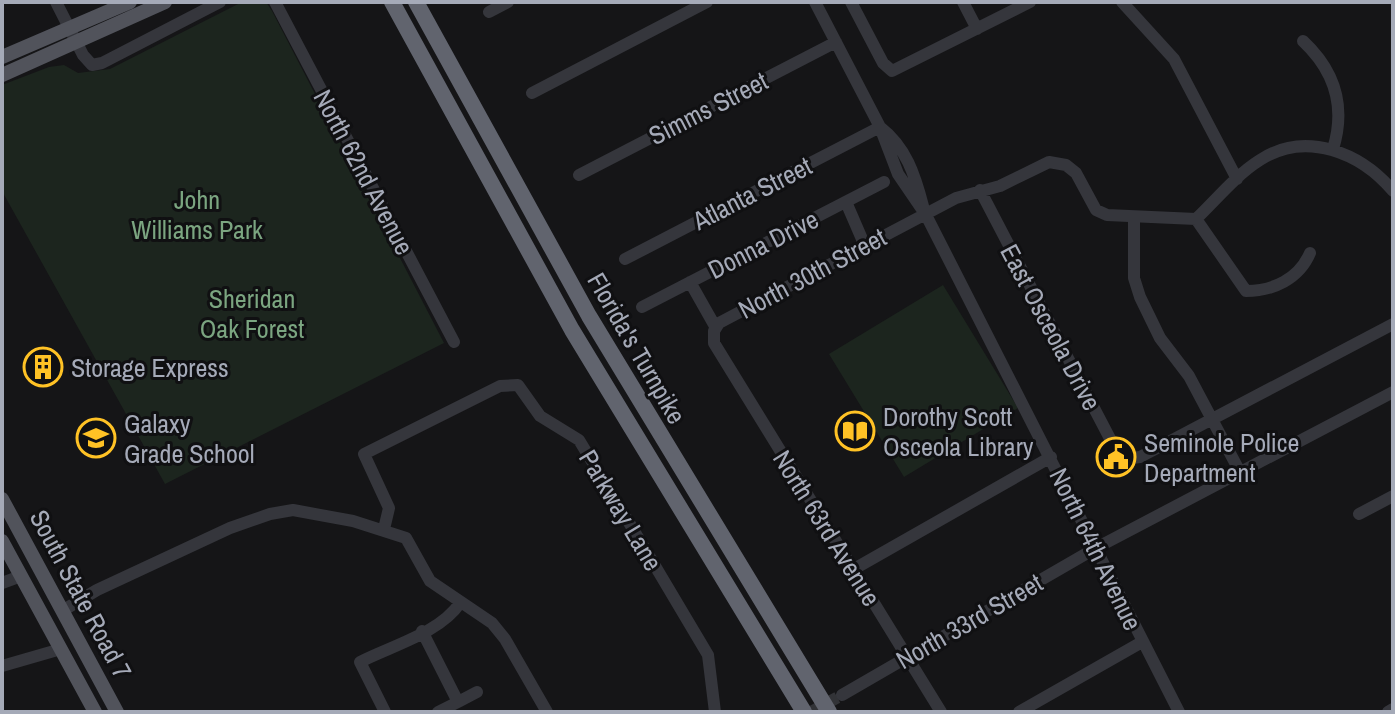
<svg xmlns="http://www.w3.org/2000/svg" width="1395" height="714" font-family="'Archivo Narrow',sans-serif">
	<rect width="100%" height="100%" fill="#151517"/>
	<path fill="#1c251e" d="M242,2H266L272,11L444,343L165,484L2,191V85L49,67L64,65L78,73L110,69Z
		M943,285L1018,408L904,477L829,354Z"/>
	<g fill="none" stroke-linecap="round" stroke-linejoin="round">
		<path stroke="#323337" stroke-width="12" stroke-dasharray="12 6" stroke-linecap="butt" d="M811,712L842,695"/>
		<path stroke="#35363c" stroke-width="12" d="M56,2L83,55L92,65L102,63L220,2
			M275,2L454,342
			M815,2L880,127L898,174L926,215L1179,712
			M851,2L883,63L892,71L1030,2
			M963,2L977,29
			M1122,2L1174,59L1237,179
			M489,12L508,2
			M1303,41C1335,71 1346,107 1333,149
			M532,93L707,2
			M880,127C906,147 915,175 923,206
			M579,175L836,42
			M980,190L1117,452L1124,459L1140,457L1393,324
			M846,202L865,246
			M1134,218V278L1140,297L1160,338L1189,376L1240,472
			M1196,219L1246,291C1273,291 1299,279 1310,253
			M625,259L880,127
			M690,282L716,328
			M642,307L884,182
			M1359,514L1393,496
			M384,529L389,508L364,454L500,386L518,385L540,416L579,440L645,549L708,655L715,712
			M854,569L1051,457
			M2,583L21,576
			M62,611L97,590L230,528L270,514L293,510L353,521L406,538L430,581L492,623L505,639L547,712
			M422,631L458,702L438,712
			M2,666L61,649
			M842,695L1096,548L1393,392
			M458,702L477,692
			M385,712L360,662C391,646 440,633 460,603
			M941,712L714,343V331L719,323L956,198L1000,186L1049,162L1066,165L1076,173L1096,210L1107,215L1196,219C1216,200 1236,175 1260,160C1306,130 1361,153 1393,191
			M1019,712L1142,642
			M1388,712L1393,709"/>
		<path stroke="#51535b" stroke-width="14" d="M2,57L130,2
			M2,75L165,2
			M2,499L117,712
			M2,541L95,712"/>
		<path stroke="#61646e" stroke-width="16" d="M392,2L572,330L804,712
			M416,2L589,316L829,712"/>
	</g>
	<defs>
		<g id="building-ring" transform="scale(2)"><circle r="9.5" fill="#101012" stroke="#ffc225" stroke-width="1.5"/><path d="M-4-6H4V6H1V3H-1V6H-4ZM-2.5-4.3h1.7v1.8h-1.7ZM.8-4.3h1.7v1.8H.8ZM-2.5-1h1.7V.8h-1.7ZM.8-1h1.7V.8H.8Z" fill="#ffc225"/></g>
		<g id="library-ring" transform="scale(2)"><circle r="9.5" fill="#101012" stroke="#ffc225" stroke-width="1.5"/><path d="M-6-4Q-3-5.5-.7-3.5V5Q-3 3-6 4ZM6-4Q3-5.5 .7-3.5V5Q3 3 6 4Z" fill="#ffc225"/></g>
		<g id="school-ring" transform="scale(2)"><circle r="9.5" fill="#101012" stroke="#ffc225" stroke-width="1.5"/><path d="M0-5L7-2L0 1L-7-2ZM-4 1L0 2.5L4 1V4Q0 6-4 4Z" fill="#ffc225"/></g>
		<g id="civic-ring" transform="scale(2)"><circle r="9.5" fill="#101012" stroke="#ffc225" stroke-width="1.5"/><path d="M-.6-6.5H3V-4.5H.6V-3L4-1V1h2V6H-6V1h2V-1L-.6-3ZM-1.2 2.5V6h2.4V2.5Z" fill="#ffc225"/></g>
	</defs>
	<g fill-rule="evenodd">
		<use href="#building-ring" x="43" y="367"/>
		<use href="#library-ring" x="855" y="431"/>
		<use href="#school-ring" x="96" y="438"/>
		<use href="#civic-ring" x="1116" y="457"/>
	</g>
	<g text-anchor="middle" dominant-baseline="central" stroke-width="6" stroke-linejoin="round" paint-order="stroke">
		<g font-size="26" fill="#a5aab8" stroke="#101012">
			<text transform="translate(708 108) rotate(-27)">Simms Street</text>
			<text transform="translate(364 172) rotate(62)">North 62nd Avenue</text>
			<text transform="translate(752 193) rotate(-27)">Atlanta Street</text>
			<text transform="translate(763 244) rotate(-27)">Donna Drive</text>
			<text transform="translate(812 273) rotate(-28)">North 30th Street</text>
			<text transform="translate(1051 327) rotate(62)">East Osceola Drive</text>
			<text transform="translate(637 348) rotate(60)">Florida's Turnpike</text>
			<text transform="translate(621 510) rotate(59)">Parkway Lane</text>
			<text transform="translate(827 528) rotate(58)">North 63rd Avenue</text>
			<text transform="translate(1096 549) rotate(64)">North 64th Avenue</text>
			<text transform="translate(81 594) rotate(62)">South State Road 7</text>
			<text transform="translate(969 621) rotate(-30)">North 33rd Street</text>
		</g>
		<g font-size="26" fill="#7ba580" stroke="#101012">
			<text x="197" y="199">John<tspan x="197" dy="30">Williams Park</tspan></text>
			<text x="252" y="298">Sheridan<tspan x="252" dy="30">Oak Forest</tspan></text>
		</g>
		<g font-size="26" fill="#a5aab8" stroke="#101012" text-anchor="start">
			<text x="71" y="367">Storage Express</text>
			<text x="883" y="416">Dorothy Scott<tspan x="883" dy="30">Osceola Library</tspan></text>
			<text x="124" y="423">Galaxy<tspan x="124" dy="30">Grade School</tspan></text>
			<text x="1144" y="442">Seminole Police<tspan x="1144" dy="30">Department</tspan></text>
		</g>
	</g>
	<rect width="1395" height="714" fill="none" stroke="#a5aab8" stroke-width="8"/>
</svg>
